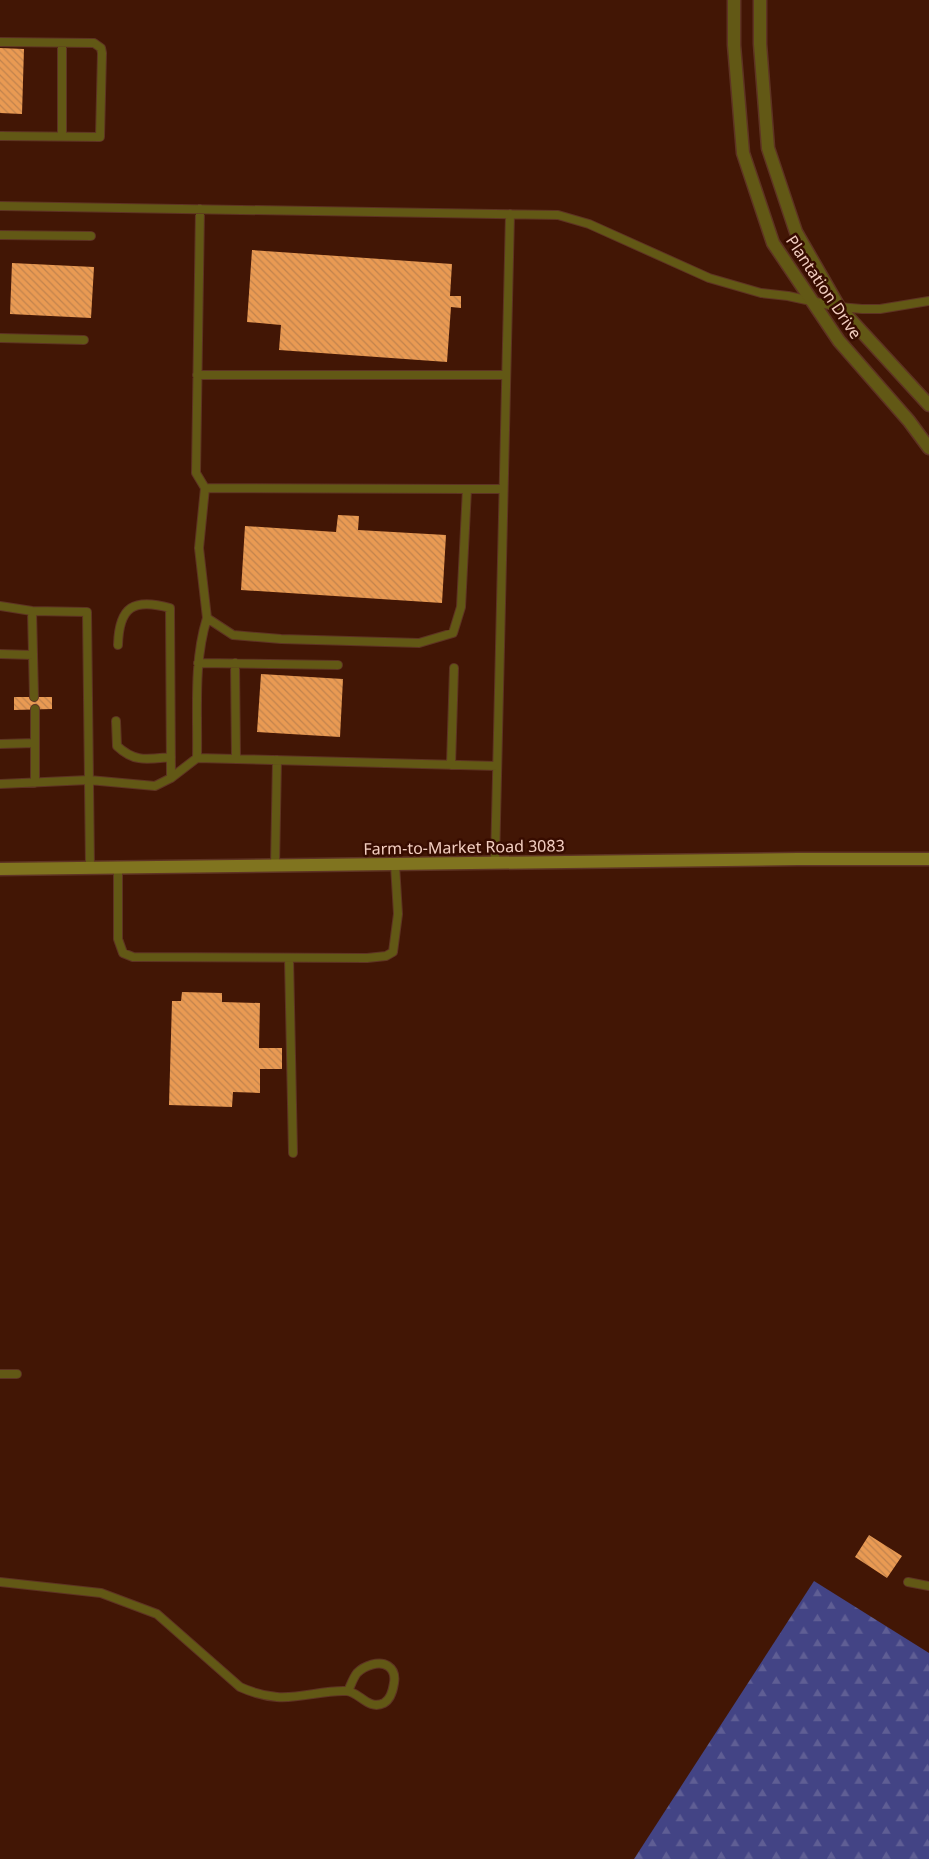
<svg xmlns="http://www.w3.org/2000/svg" width="929" height="1859" font-family="'Noto Sans',sans-serif">
	<defs>
		<pattern id="forest-firs" width="22" height="20" patternUnits="userSpaceOnUse" patternTransform="scale(1.25)"><rect width="22" height="20" fill="#434485"/><path d="M5 1l3.5 6h-7zM16 11l3.5 6h-7z" fill="#5f5e94"/></pattern>
		<pattern id="building-back-hatch" width="6" height="6" patternUnits="userSpaceOnUse" patternTransform="scale(1.25)"><rect width="6" height="6" fill="#e99a53"/><path d="M-1 5l2 2M0 0l6 6M5-1l2 2" fill="none" stroke="#c1834d"/></pattern>
	</defs>
	<rect width="100%" height="100%" fill="#421605"/>
	<path fill="url(#forest-firs)" d="M814,1581L929,1653V1859H634Z"/>
	<path fill="url(#building-back-hatch)" d="M0,48L24,49L22,114L0,113Z
		M252,250L452,264L450,296H461V308L451,307L447,362L279,350L281,325L247,322Z
		M12,263L94,267L91,318L10,314Z
		M338,515L359,516L358,530L446,535L442,603L241,590L245,526L336,532Z
		M261,674L343,679L340,737L257,732Z
		M14,697H52V709L14,710Z
		M182,992L222,993V1002L260,1003L259,1048H282V1069H260V1093L233,1092L232,1107L169,1105L172,1001H181Z
		M869,1535L902,1556L887,1578L855,1557Z"/>
	<g fill="none" stroke-linecap="round" stroke-linejoin="round">
		<g stroke="#5e3323" stroke-width="10">
			<path id="service" d="M0,42L94,43L101,48L102,53L100,137L0,136
				M62,43V136
				M0,206L558,215L589,224L709,278L761,293L788,296L839,307L862,309H880L929,301
				M200,209L196,473L205,488
				M0,235L91,236
				M0,338L84,340
				M197,375H506
				M467,489L461,607L453,633L419,643L281,639L233,635L207,618L199,548L205,488L467,489H503
				M0,606L32,611L87,612L90,868
				M32,611L34,697
				M207,618C193,663 198,712 197,758L497,766
				M118,645C119,606 134,598 170,608L171,778
				M0,654L33,655
				M198,663L338,665
				M235,663L236,758
				M35,709V783
				M116,721L117,746C135,763 148,759 171,757
				M0,744L35,743
				M451,765L454,668
				M0,784L89,780L155,786L171,778L197,758
				M495,863L510,214
				M275,867L277,760
				M118,868V939L123,953L133,957L367,958L386,956L393,952L398,914L395,865
				M289,958L293,1153
				M0,1374H17
				M0,1582L101,1593L157,1614L240,1687C251,1692 264,1696 277,1697C299,1699 323,1690 346,1691C359,1691 368,1711 384,1703C391,1699 393,1690 394,1683C395,1677 394,1670 388,1666C379,1660 364,1666 357,1673C353,1678 351,1685 348,1691
				M908,1582L929,1586"/>
		</g>
		<g stroke="#5e3323" stroke-width="15">
			<path id="tertiary" d="M734,0V45L743,153L773,243L839,341L909,421L929,448
				M760,0V44L768,148L796,232L839,307L929,405"/>
		</g>
		<g stroke="#5e3323" stroke-width="15">
			<path id="secondary" d="M0,869L798,859H929"/>
		</g>
		<use href="#service" stroke="#625815" stroke-width="8"/>
		<use href="#tertiary" stroke="#625815" stroke-width="12"/>
		<use href="#secondary" stroke="#80741f" stroke-width="12"/>
	</g>
	<g text-anchor="middle" dominant-baseline="central" stroke-width="5" stroke-linejoin="round" paint-order="stroke">
		<g font-size="16" fill="#f3cec0" stroke="#370c00">
			<text transform="translate(824 287) rotate(56)">Plantation Drive</text>
			<text transform="translate(464 847) rotate(-1)">Farm-to-Market Road 3083</text>
		</g>
	</g>
</svg>
